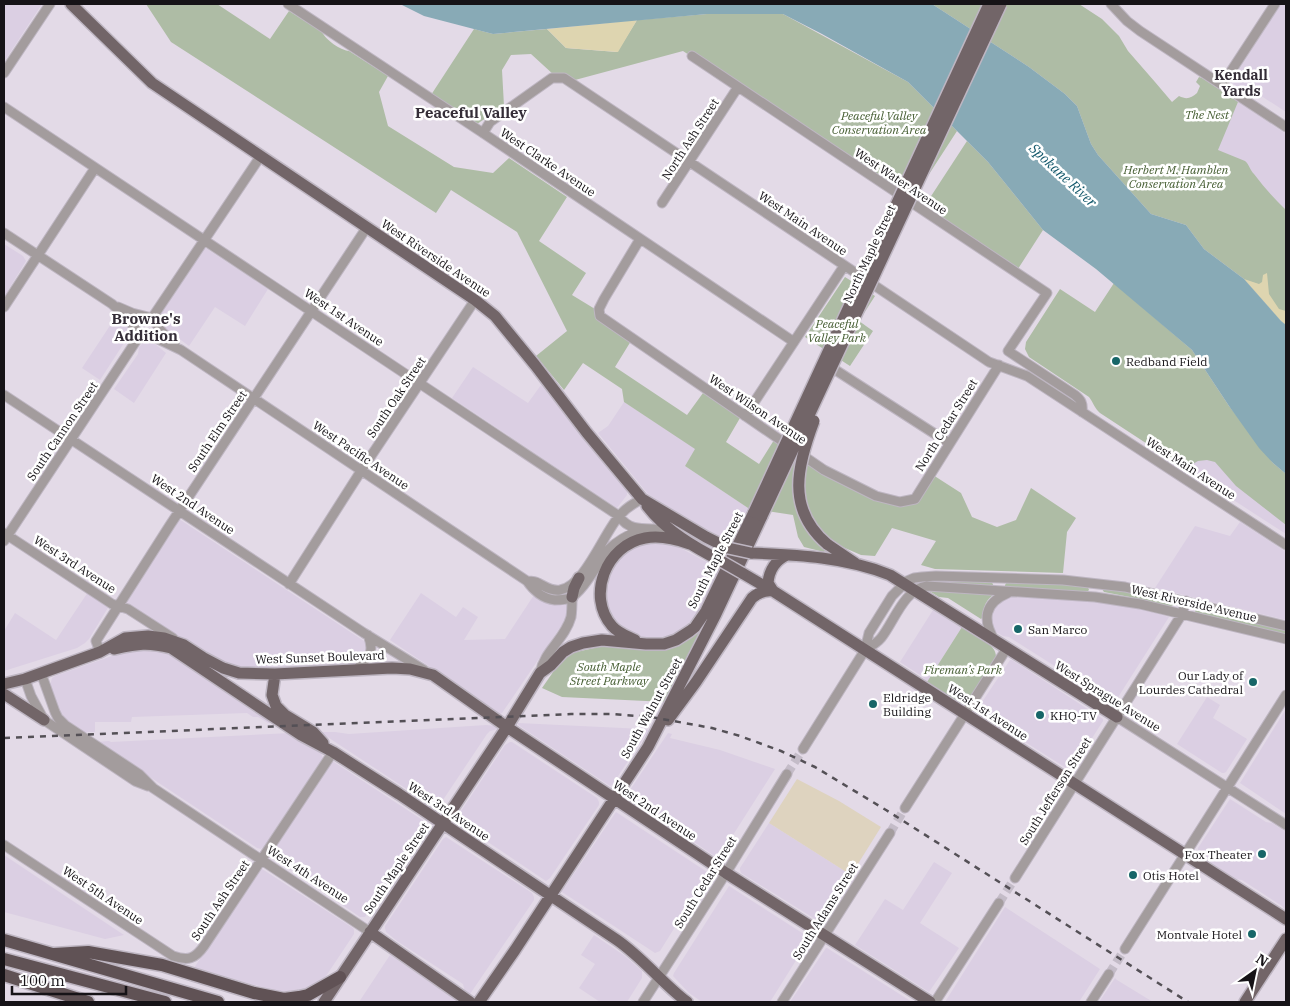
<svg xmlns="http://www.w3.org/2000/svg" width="1290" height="1006" font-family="'IBM Plex Serif',serif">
	<rect width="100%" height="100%" fill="#e3dae7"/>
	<path fill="#dbcfe3" d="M4,4H42L4,62Z
		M1281,4H1286V112L1249,88L1245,93L1238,89L1233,83V75L1240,68Z
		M1238,102L1286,134V210L1269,194L1217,153L1222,138Z
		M4,244L23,256L26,261L4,297Z
		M204,247L268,289L245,326L215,307L189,346L162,326L158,319L159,315Z
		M115,318L130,329L131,332V338L128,342L124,343L100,380L82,368Z
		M147,342L155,344L166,353L134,403L114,389L138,354L139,347L143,343Z
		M473,367L528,403L541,385L627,491V495L617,508L452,398Z
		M624,402L696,449L685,466L748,508L729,543L698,528L648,494L598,433L608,426Z
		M1229,406L1273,463L1286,474V534L1187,470Z
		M179,519L364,641L366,645V650L363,655L359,658L256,668L237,667L219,662L205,654L125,601Z
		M1240,522L1286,552V620L1155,588L1195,526L1230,536Z
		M637,542L671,543L718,568L719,572L707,597L696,615L684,628L672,635L657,638H646L635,635L618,627L604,603L607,569Z
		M88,592L109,606L89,639L85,643L77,648L4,671V631L15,613L56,640Z
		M421,593L456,617L463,607L478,617L464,640L505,639L534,595L542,600L566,604L568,607L569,611L564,625L559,629L502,713L500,714L390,640Z
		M1006,597L1095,600L1138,608L1169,617L1115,702L1113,703L1009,637L1003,636L996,632L993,629L991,615L994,606Z
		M933,610L959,626L962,627L927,682L923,677L900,662Z
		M145,648L163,652L171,655L276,723H268L258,717H253L247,713L132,717L131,722H95V732H82L65,720L59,712L50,686L52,678L55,676L126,651Z
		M1010,660H1012L1103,719V721L1071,771L979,713L978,708Z
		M1207,697L1220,705L1213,718L1247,739L1226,772L1224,773H1222L1177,744Z
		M1286,709V814L1240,783Z
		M518,723L643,729L649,730L612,785L610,786L518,725Z
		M486,725L497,726L498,729L490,731L487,734L437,809L320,732H335L349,734Z
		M291,733L321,753L323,758L263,847L261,849L257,848L97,742L109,741L111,742Z
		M668,733L672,734L670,738L720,750L775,769L719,857H716L626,796Z
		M510,742H512L597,798L599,802V805L550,878L546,881L458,822L457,817L505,745Z
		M331,762H334L424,821L426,825L425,827L365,917H360L271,856V852Z
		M1230,799L1266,822L1272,823L1286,832V911L1282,906L1242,880L1235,879L1211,863L1207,858L1198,852V848Z
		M616,812L707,872L708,874L660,951L655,953L559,890L561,887H565Z
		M769,823L851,875L820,922L741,873L740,870V868Z
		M446,837L532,893L534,897V900L470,994L465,992L463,984L397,941L386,932L385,928V926L443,839Z
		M4,855L124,935L105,939L4,912Z
		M934,862L952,873L920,923L959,948L929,992L855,945L885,899L903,910Z
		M262,869L353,928L354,930V934L326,976L314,986L303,990L288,991H276L194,968L258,871Z
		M729,886L810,938L770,1002H702L689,993L673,976L674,973Z
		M1005,907L1100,969L1079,1002H945Z
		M594,935L625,956L642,971V978L627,1002H600L579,988L595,964L581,955Z
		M826,948H827L912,1002H790Z
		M390,955L459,1002H460H359Z
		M1115,978L1117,980L1153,1002H1099Z"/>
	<path fill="#ded3bf" d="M797,779L839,801L881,827L851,875L769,823Z"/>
	<path fill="#aebca5" d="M146,4H217L270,39L289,11L322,32C326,40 340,50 349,51L388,76L379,92L388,126L454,167L493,173L509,158L567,197L539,241L586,273L572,295L595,309L597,318L631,341L615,367L687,415L703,393L740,418L726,442L759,464L774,440L876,499L915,501L933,475L961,493L972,517L997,527L1016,520L1031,488L1076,518L1067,532L1063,573L935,569L921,565L936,541L892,528L875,556L861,555L838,545L832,541L824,552L804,547L798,537L793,515L748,508L685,466L695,449L624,402L622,389L583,363L564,390L536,356L567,331L517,232L451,190L436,213L171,42Z
		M932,4H1079L1102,19L1119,36L1128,51L1155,82L1172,102L1179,96C1187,100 1191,98 1197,93L1200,86L1196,82L1199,77L1202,78L1234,99L1238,102L1218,150L1245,161C1249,164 1250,170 1254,174C1264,187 1274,199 1286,210V325L1281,321L1244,279L1204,249L1186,225L1151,214L1098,155L1091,144L1077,106L1065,94L1029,67Z
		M707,14H783L908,82L957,131L911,202L683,51L575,80L565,76L554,75L531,54L511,55L502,70L504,106L477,124L471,122L431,95L474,29L493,34L547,29L566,48L617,52L637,20Z
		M967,141L988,162L1043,230L1016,272L922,210Z
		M845,277L875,296L859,321L873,331L850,366L805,337Z
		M1114,283L1192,350L1229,406L1273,463L1286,474V525L1236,486L1215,462L1207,460L1198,461L1191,465L1187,470L1100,413C1095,409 1093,402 1089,397L1029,357L1025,349L1026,342L1060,289L1095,312Z
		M927,579L991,582L993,584L992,596C984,602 984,609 982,618L981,619L948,598L939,597L916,583Z
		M1007,582L1086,586L1089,589L1088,592L1086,593L1005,587V585Z
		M1105,586L1173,602V605L1169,607L1140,599L1104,592L1102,589Z
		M1197,608L1286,629V636L1196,613L1195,611Z
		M962,627L987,641C991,647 996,649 996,657L971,699L967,702L960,703L927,682Z
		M701,628L704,629L667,702L562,697L542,688L558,665L572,653L603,646L665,650L686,641Z"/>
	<path fill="#ded5b0" d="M637,20L618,52L566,48L547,29Z
		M1267,273L1269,294L1279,309L1286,311V325L1281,321L1244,279L1259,284L1262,282L1263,275Z"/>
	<path fill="#88aab6" d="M400,4H932L1029,67L1065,94L1077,106L1091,144L1098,155L1151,214L1186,225L1204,249L1244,279L1281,321L1286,325V474L1273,463L1259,448L1229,406L1192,350L1096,269L1043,230L988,162L908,82L822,34L783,14H707L493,34L424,16Z"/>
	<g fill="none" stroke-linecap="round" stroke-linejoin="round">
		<path stroke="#c4bcc8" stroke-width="9" stroke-dasharray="9 4.5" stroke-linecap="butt" d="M787,774L803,749
			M890,833L905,808
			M999,903L1015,878
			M1109,974L1125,949"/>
		<g stroke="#beb6c2" stroke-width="11">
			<path id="minor" d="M288,4L483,133L794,342
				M1111,4L1127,21L1140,31L1286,127
				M692,56L1047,293L1008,351L1075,395C1081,400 1083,403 1082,412
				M4,73L50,4
				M1222,85L1275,4
				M4,107L619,516C632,536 653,525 673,531
				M483,133L490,122L552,78H564L989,362L1027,376L1286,545
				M662,203L738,87
				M4,233L112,304L128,319L140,335L158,339L181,350L527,581C533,590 543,599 555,600C560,600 565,600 570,598C584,591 598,562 609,549C618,540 630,534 642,529
				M640,239L604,299L599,309L600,316L824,470L876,496L900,502L915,499L999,365
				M4,307L95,168
				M118,307L132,313L152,318L162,332L175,345
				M152,318L260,157
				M837,371L949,443
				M4,395L364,633L424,670
				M745,416L844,266
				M4,533L112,604L128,609L173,638
				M4,541L140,335
				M527,581C531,581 535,581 538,583C546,587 551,591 560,590C585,586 604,532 620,515C626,508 634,503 642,499
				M289,584L361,471L475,300
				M995,641C982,620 984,603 1008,593
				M865,650C870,647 877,643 881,638C894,622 904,589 927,586L1095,597L1140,604L1286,639
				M100,652L96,641L170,525L367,227
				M357,669C369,657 375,653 368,635
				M41,673L55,712L58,718L65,725L139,774L153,788L370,932
				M540,673C544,651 565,639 571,617C572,611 572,604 572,597
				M25,679L31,696L44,720L135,781L148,786
				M1117,717L1286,825
				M803,749L865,650L869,633L892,596L907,581L914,578L922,577L936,576L1063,580L1125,587L1286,626
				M905,808L1007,648
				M4,845L173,956C188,961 195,959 204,946L333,752
				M1015,878L1182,614L1186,601
				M1125,949L1286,695
				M643,1002L726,873L787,774
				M782,1002L890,833
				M935,1002L999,903
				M1091,1002L1109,974"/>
		</g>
		<g stroke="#beb6c2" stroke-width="14">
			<path id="major" d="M71,4L152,83L475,300L495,316L535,365L587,433L642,499L706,537L728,548
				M647,506C666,531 694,547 721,561
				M827,544L855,563
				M751,553C798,555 846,557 890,575L1117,717
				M742,573L773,591L1286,919
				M773,591L768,583C769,570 776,560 787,555
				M572,597L574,588L579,578
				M635,640C627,636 618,633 612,626C586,596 606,545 645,538C660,535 676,539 690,544
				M114,649C138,644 147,642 171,648L301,735L333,752L399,794L617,940C643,958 662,983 687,1002
				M275,674L272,695L276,706L285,715L313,732L323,743
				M4,684L25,679L100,652L125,638L148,636L164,638L184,645L204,658L223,668L239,673L275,674L392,668L410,669L433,675L507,727L726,873L930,1002
				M4,694L44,720
				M668,720L696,682L752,598C759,592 765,590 773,591
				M370,932L470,1002
				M324,1002L507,727L540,673L551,665L563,652L571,647L583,643L602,640L646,644H664L676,640L690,631L695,627L706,611L754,512
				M479,1002L515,950L648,747L716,614L762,516
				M1245,1002L1286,939"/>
		</g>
		<g stroke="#beb6c2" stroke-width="15">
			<path id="highway" d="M4,940L218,1002
				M54,954L88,952L162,965L254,993L284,999L299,997L308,995L340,977
				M4,959L165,1002
				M4,975L88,1002"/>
		</g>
		<use href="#minor" stroke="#a39c9d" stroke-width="9"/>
		<use href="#major" stroke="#726568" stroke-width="11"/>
		<use href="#highway" stroke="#605255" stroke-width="12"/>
		<path stroke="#545056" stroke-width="2.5" stroke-dasharray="6 6" stroke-linecap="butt" d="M4,738L571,714H612L651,717L712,728L740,736L781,751L815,767L886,810L1188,1002"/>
		<g stroke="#beb6c2" stroke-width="14" stroke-linecap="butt">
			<path id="major-bridge" d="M814,421C797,466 786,509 827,544
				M754,512L989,4
				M762,516L1001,4
				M728,548L751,553
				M721,561L742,573"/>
		</g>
		<use href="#major-bridge" stroke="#726568" stroke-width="11"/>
	</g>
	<g fill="#176668" stroke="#fff" stroke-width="2">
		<circle cx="1116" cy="361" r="5"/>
		<circle cx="1018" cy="629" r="5"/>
		<circle cx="1253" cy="682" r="5"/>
		<circle cx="873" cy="704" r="5"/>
		<circle cx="1040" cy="715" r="5"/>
		<circle cx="1262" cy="854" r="5"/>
		<circle cx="1133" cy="875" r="5"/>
		<circle cx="1252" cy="934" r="5"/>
	</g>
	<g text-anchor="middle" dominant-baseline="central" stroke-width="5" stroke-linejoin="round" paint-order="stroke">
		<g font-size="12" font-style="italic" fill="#465e33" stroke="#fff">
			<text x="1207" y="114">The Nest</text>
			<text x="879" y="115">Peaceful Valley<tspan x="879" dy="14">Conservation Area</tspan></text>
			<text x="1176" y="169">Herbert M. Hamblen<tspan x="1176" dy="14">Conservation Area</tspan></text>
			<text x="837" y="323">Peaceful<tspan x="837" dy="14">Valley Park</tspan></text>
			<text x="609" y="666">South Maple<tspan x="609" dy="14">Street Parkway</tspan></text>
			<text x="963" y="669">Fireman’s Park</text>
		</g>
		<g font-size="12" fill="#161317" stroke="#fff">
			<text transform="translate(690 139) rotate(-57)">North Ash Street</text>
			<text transform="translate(548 162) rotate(34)">West Clarke Avenue</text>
			<text transform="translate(901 181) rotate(34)">West Water Avenue</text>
			<text transform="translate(803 223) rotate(34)">West Main Avenue</text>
			<text transform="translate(869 254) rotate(-65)">North Maple Street</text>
			<text transform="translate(436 258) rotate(34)">West Riverside Avenue</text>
			<text transform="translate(344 317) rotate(34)">West 1st Avenue</text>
			<text transform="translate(396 397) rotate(-56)">South Oak Street</text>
			<text transform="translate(758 409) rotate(34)">West Wilson Avenue</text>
			<text transform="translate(946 425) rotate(-58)">North Cedar Street</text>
			<text transform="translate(62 431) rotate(-56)">South Cannon Street</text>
			<text transform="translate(217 431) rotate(-56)">South Elm Street</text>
			<text transform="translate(361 455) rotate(34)">West Pacific Avenue</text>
			<text transform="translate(1191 468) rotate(33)">West Main Avenue</text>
			<text transform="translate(193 504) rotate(34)">West 2nd Avenue</text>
			<text transform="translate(715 560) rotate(-63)">South Maple Street</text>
			<text transform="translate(75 564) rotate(33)">West 3rd Avenue</text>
			<text transform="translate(1194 603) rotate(13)">West Riverside Avenue</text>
			<text transform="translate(320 657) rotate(-2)">West Sunset Boulevard</text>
			<text transform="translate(1108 696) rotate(32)">West Sprague Avenue</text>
			<text transform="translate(651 708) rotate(-61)">South Walnut Street</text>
			<text transform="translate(988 712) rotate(33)">West 1st Avenue</text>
			<text transform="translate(1055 791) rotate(-58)">South Jefferson Street</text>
			<text transform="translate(655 810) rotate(34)">West 2nd Avenue</text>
			<text transform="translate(449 811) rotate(34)">West 3rd Avenue</text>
			<text transform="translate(396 868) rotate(-56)">South Maple Street</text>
			<text transform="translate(308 874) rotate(33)">West 4th Avenue</text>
			<text transform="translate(705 882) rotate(-58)">South Cedar Street</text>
			<text transform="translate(103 895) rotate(34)">West 5th Avenue</text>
			<text transform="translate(220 900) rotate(-56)">South Ash Street</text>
			<text transform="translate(825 911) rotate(-58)">South Adams Street</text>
		</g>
		<g font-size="12" fill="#161317" stroke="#fff" text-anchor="start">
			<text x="1126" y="361">Redband Field</text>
			<text x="1028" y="629">San Marco</text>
			<text x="1243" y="675" text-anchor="end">Our Lady of<tspan x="1243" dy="14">Lourdes Cathedral</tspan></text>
			<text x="883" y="697">Eldridge<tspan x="883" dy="14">Building</tspan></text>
			<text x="1050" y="715">KHQ-TV</text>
			<text x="1252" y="854" text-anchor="end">Fox Theater</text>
			<text x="1143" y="875">Otis Hotel</text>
			<text x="1242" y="934" text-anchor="end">Montvale Hotel</text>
		</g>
		<g font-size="14" font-weight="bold" fill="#342d37" stroke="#fff">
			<text x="1241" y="75">Kendall<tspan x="1241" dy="16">Yards</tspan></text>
		</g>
		<g font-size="14" font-style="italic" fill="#14596c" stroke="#fff">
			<text transform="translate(1063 175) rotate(43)">Spokane River</text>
		</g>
		<g font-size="15" font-weight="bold" fill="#342d37" stroke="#fff">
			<text x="471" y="112">Peaceful Valley</text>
			<text x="146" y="318">Browne's<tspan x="146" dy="17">Addition</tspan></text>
		</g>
	</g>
	<rect width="1290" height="1006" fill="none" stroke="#161317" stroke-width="10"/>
	<g transform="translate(1255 971) rotate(33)" stroke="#ffffff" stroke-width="4" paint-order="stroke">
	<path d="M0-4L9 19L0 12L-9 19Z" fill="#161317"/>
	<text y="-8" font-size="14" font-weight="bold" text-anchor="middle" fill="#161317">N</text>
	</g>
	<path d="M12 986v8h114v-8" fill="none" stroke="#161317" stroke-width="2.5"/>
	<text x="20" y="986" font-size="15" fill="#161317" stroke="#ffffff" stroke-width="4" paint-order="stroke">100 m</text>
</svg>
